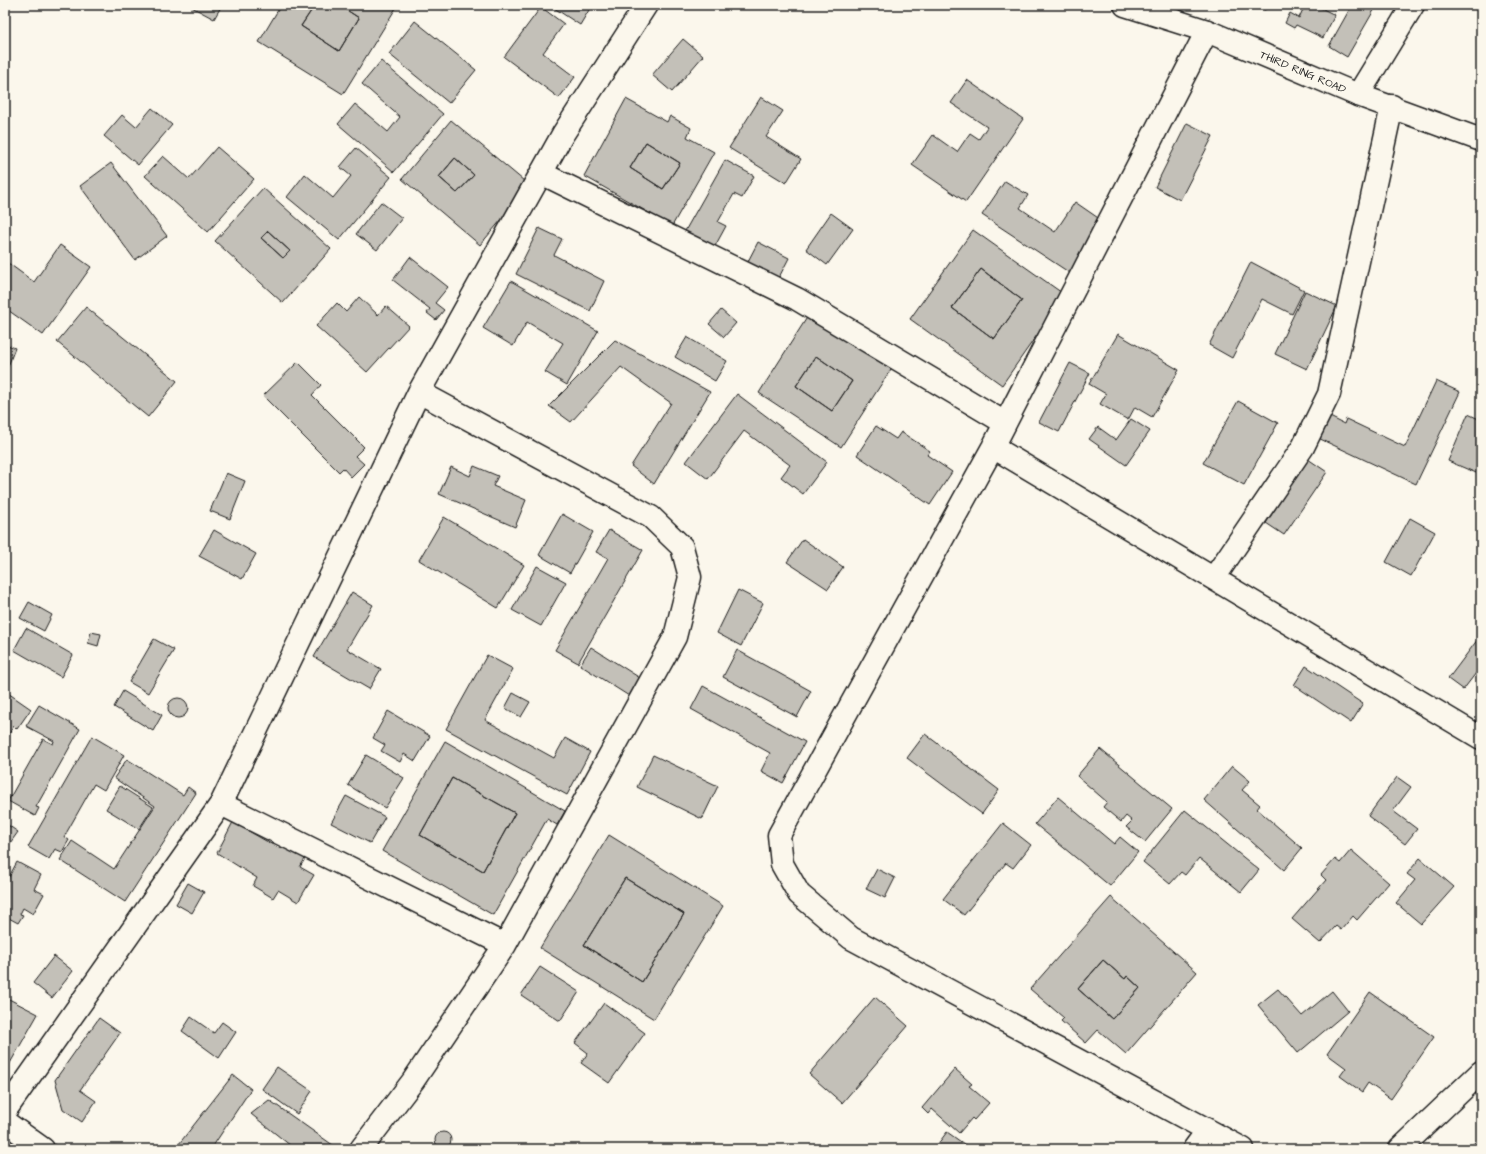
<svg xmlns="http://www.w3.org/2000/svg" width="1486" height="1154" font-family="'Architects Daughter',sans-serif">
	<rect width="100%" height="100%" fill="#fbf7ec"/>
	<filter id="ink" filterUnits="userSpaceOnUse"><feTurbulence type="fractalNoise" baseFrequency=".025" numOctaves="2"/><feDisplacementMap in="SourceGraphic" scale="8" xChannelSelector="R" yChannelSelector="G"/><feConvolveMatrix kernelMatrix="1 2 1 2 8 2 1 2 1" color-interpolation-filters="sRGB"/></filter>
	<g filter="url(#ink)">
		<path fill="#c3c0b8" stroke="#1c1c1c" fill-rule="evenodd" d="M188,5H222L214,19Z
			M281,5H315L301,26L339,51L359,18L339,5H391L396,8L343,94L259,42Z
			M315,5H339L359,18L339,51L301,26Z
			M551,5H592L580,25L551,6Z
			M1255,5H1268L1265,10Z
			M1305,5H1315L1335,15L1323,38L1296,25L1294,28L1285,23L1290,13L1299,18Z
			M1352,5H1377L1347,57L1329,46Z
			M541,7L564,24L543,53L575,77L559,98L504,57Z
			M415,21L476,70L449,103L389,54Z
			M683,39L703,56L672,92L652,75Z
			M381,61L443,114L394,172L338,124L355,104L388,132L400,117L362,84Z
			M967,80L1023,119L966,202L912,165L933,135L957,152L970,133L979,139L987,127L951,103Z
			M761,97L783,111L766,137L801,159L786,183L729,148Z
			M626,99L667,122L670,116L691,128L687,137L714,152L672,226L584,176ZM646,142L680,163L663,189L630,168Z
			M152,108L172,125L138,165L104,136L122,115L136,127Z
			M451,120L530,186L480,245L402,179ZM455,158L474,175L457,193L439,177Z
			M1187,123L1213,136L1180,200L1155,187Z
			M646,142L680,163L663,189L630,168Z
			M217,147L254,179L208,232L145,176L163,156L189,179Z
			M356,148L391,177L339,240L287,197L305,174L333,198L351,176L340,167Z
			M455,158L474,175L457,193L439,177Z
			M725,160L754,176L742,198L734,194L718,222L726,226L714,248L685,231Z
			M111,163L167,236L135,260L80,186Z
			M1005,181L1028,195L1020,208L1055,232L1075,202L1104,222L1070,273L982,215Z
			M263,188L331,249L283,303L215,241ZM268,231L290,251L283,258L261,238Z
			M381,202L402,218L377,250L356,234Z
			M831,213L853,229L827,265L806,249Z
			M539,228L562,239L554,255L604,281L590,311L516,274Z
			M973,230L1065,295L1002,385L910,319ZM981,269L1022,300L994,339L952,308Z
			M268,231L290,251L283,258L261,238Z
			M758,242L789,258L776,283L745,267Z
			M60,245L91,267L43,335L5,308V266L8,263L34,282Z
			M410,257L448,287L435,303L444,310L436,320L427,313L430,309L393,280Z
			M1251,262L1304,290L1292,314L1262,299L1232,358L1209,345Z
			M981,269L1022,300L994,339L952,308Z
			M511,281L598,331L567,385L545,372L563,343L527,322L513,346L483,328Z
			M1305,291L1337,306L1307,369L1275,354Z
			M359,297L378,315L386,306L409,326L367,372L316,326L337,303L346,312Z
			M86,307L177,381L148,417L57,342Z
			M721,310L736,323L724,337L709,324Z
			M808,316L891,369L841,447L759,393ZM816,356L852,381L832,411L796,386Z
			M1118,334L1179,370L1152,417L1135,407L1128,420L1100,404L1106,394L1089,384Z
			M687,337L727,361L715,381L675,357Z
			M615,340L710,392L654,484L631,466L671,403L621,367L571,422L549,406Z
			M5,344L15,348L5,374Z
			M816,356L852,381L832,411L796,386Z
			M298,362L321,385L312,395L364,447L355,456L364,464L351,477L343,468L339,472L263,396Z
			M1070,363L1090,373L1059,432L1039,422Z
			M1436,381L1460,392L1416,484L1316,437L1326,415L1344,424L1346,419L1405,447Z
			M737,394L827,462L803,494L781,477L790,465L744,431L708,479L686,462Z
			M1238,401L1278,423L1244,485L1203,463Z
			M1468,414L1481,420V475L1448,461Z
			M1131,419L1150,431L1126,465L1089,439L1098,427L1116,440Z
			M876,426L896,439L901,432L930,451L927,455L952,472L930,505L857,455Z
			M1308,459L1327,472L1284,535L1266,523Z
			M474,466L498,476L493,486L526,500L515,527L439,494L451,467L470,476Z
			M226,473L245,481L230,519L210,511Z
			M562,514L593,532L570,573L539,555Z
			M444,517L524,565L498,608L419,560Z
			M1410,518L1435,532L1411,576L1386,562Z
			M214,530L256,554L242,579L199,556Z
			M609,530L643,550L578,663L555,650L608,558L596,552Z
			M803,539L843,567L828,589L787,562Z
			M537,566L566,582L541,626L512,610Z
			M738,590L763,603L741,646L717,633Z
			M352,592L373,605L347,649L381,669L369,689L314,657Z
			M29,602L52,615L44,631L20,618Z
			M26,628L73,655L61,677L14,650Z
			M91,632L101,634L98,646L88,643Z
			M1481,635V677L1476,673L1463,690L1448,679Z
			M154,639L174,650L148,693L129,682Z
			M591,647L640,678L629,696L580,665Z
			M737,650L811,691L797,717L723,677Z
			M487,655L513,669L485,720L554,758L565,738L590,752L567,795L446,729Z
			M1306,666L1363,704L1351,723L1294,685Z
			M703,686L805,742L783,783L761,771L770,753L691,709Z
			M5,691L31,709L17,729L14,726L5,740Z
			M123,691L162,715L153,731L114,707Z
			M513,693L530,702L521,717L505,708Z
			M168 708a10 10 0 1 1 20 0a10 10 0 1 1-20 0Z
			M39,705L80,729L36,807L39,808L35,816L8,801L43,739L53,744L54,741L26,726Z
			M388,711L430,736L415,761L404,754L400,762L381,751L385,745L373,738Z
			M925,734L999,790L982,814L907,758Z
			M92,736L124,755L104,790L94,784L64,837L69,840L62,852L55,849L49,859L28,847Z
			M445,741L565,811L557,825L547,819L493,915L382,851ZM452,778L515,813L483,871L420,835Z
			M1100,749L1172,809L1145,842L1126,827L1132,821L1126,816L1121,822L1103,807L1107,802L1077,776Z
			M366,755L404,778L385,808L348,785Z
			M653,755L718,786L702,819L637,787Z
			M127,759L183,795L188,787L196,793L125,902L60,860L72,841L114,869L155,806L114,778Z
			M1232,766L1250,781L1242,790L1260,805L1257,809L1302,848L1284,870L1204,800Z
			M1397,777L1411,787L1393,811L1417,829L1405,844L1368,816Z
			M452,778L515,813L483,871L420,835Z
			M120,786L153,807L139,829L106,809Z
			M346,796L385,817L370,843L331,823Z
			M1058,797L1114,844L1120,837L1138,852L1110,886L1035,824Z
			M1185,810L1259,870L1241,892L1199,858L1185,875L1181,872L1170,884L1143,862Z
			M233,822L280,849L285,840L308,854L300,867L314,875L298,902L278,890L273,898L253,886L257,878L217,853Z
			M5,823L18,832L5,850Z
			M1003,823L1031,845L1013,868L1006,863L964,915L943,899Z
			M609,835L723,906L654,1019L540,948ZM625,878L684,914L642,982L584,945Z
			M1351,850L1389,883L1357,920L1353,916L1341,930L1336,926L1320,943L1292,919L1326,880L1321,875L1335,859L1340,863Z
			M1420,858L1454,887L1421,924L1396,903L1415,880L1407,874Z
			M17,862L41,875L34,889L44,894L33,914L23,908L20,914L23,915L18,923L5,916V884Z
			M877,869L895,878L885,898L866,889Z
			M625,878L684,914L642,982L584,945Z
			M188,883L204,892L192,913L176,904Z
			M1111,897L1197,972L1126,1054L1098,1030L1086,1043L1061,1021L1064,1018L1030,989ZM1103,960L1125,979L1127,976L1140,988L1112,1019L1078,989Z
			M54,956L73,971L52,998L33,983Z
			M1103,960L1125,979L1127,976L1140,988L1112,1019L1078,989Z
			M540,967L579,992L560,1021L521,995Z
			M1278,989L1302,1016L1332,991L1348,1011L1298,1053L1258,1005Z
			M1370,992L1434,1037L1391,1099L1368,1083L1362,1092L1340,1076L1346,1068L1327,1054Z
			M5,997L38,1014L5,1072Z
			M875,997L908,1026L842,1103L809,1074Z
			M604,1003L645,1033L609,1083L581,1063L588,1053L575,1043Z
			M191,1017L214,1033L222,1022L236,1032L219,1058L182,1031Z
			M99,1018L120,1033L80,1090L96,1101L82,1122L63,1109L55,1080Z
			M277,1067L312,1091L297,1114L262,1089Z
			M955,1069L972,1084L969,1086L989,1103L974,1120L972,1118L959,1133L932,1109L928,1114L922,1108Z
			M233,1075L251,1089L211,1149H175Z
			M269,1100L337,1148L288,1149L291,1146L251,1114Z
			M947,1132L971,1149H934Z
			M435 1140a8 8 0 1 1 16 0a8 8 0 1 1-16 0Z
			M1481,1137V1149H1467Z"/>
		<g fill="none" stroke-linecap="round" stroke-linejoin="round">
			<g stroke="#1c1c1c" stroke-width="25">
				<path id="minor" d="M1207,31L993,447L779,835L782,864L799,894L851,938L1243,1149
					M1358,95L1413,5
					M541,173L797,299L1005,423
					M993,447L1481,738
					M1214,578L1303,447L1329,394L1392,106
					M221,804L505,945
					M5,1111L221,804L419,392L563,134L646,5
					M5,1122L43,1149
					M361,1149L413,1081L505,945L675,637L690,577L682,547L651,517L419,392
					M1194,1149L1208,1130
					M1400,1149L1481,1072"/>
			</g>
			<g stroke="#1c1c1c" stroke-width="25">
				<path id="tertiary" d="M1125,5L1207,31L1358,95L1481,140"/>
			</g>
			<use href="#minor" stroke="#fbf7ec" stroke-width="22"/>
			<use href="#tertiary" stroke="#fbf7ec" stroke-width="22"/>
		</g>
	</g>
	<g text-anchor="middle" dominant-baseline="central" stroke-width="3" stroke-linejoin="round" paint-order="stroke">
		<g font-size="11" fill="#1c1c1c" stroke="#fbf7ec">
			<text transform="translate(1303 72) rotate(23)">THIRD RING ROAD</text>
		</g>
	</g>
	<rect width="1486" height="1154" fill="none" stroke="#fbf7ec" stroke-width="20"/>
	<rect x="10" y="10" width="1466" height="1134" fill="none" stroke="#1c1c1c" stroke-width="1.5" filter="url(#ink)"/>
</svg>
